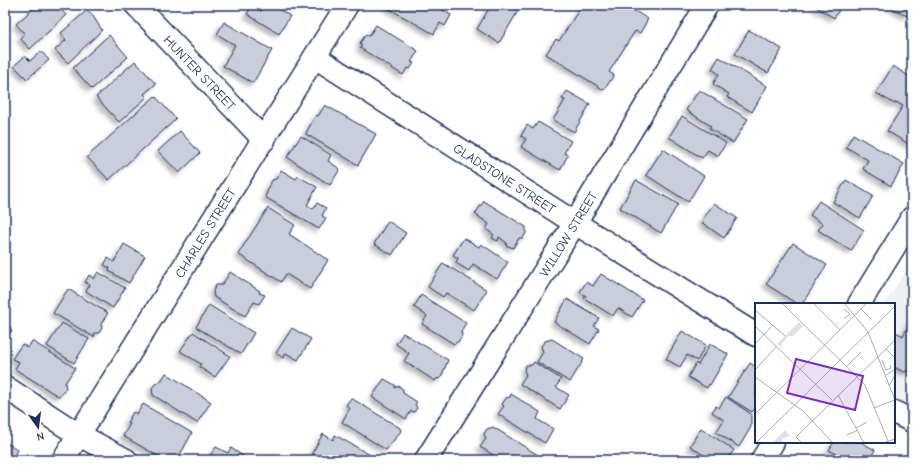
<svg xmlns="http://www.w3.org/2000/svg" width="917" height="465" font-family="'Comic Neue',sans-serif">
	<defs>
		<filter id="shadow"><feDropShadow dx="-3.5" dy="3.5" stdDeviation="2" flood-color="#0004"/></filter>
	</defs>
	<rect width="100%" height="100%" fill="#fff"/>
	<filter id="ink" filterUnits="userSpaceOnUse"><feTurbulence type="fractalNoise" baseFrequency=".025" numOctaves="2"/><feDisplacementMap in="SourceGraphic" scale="8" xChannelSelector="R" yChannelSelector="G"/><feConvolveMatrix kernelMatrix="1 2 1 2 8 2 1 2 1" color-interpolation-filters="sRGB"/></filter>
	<g filter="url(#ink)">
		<path fill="#eff0f4" d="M912,261V436L894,426V304H885Z"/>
		<path fill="#caceda" stroke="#1b2f5e" filter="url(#shadow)" d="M37,5H57L66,15L30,49L20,38L25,34L16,24Z
			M264,5H272L290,16L279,34L247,14L252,6L261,11Z
			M386,5H434L451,15L445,26L440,23L434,34L386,7Z
			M491,5L498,8L500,5H507L518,11L499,43L477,29Z
			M582,5H625L648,19L640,33L635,31L609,72L614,75L604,90L546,54L556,39L559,41Z
			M813,5H842L834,18Z
			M887,5H912V7L907,16Z
			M86,11L91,13L102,30L68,63L55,50L66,40L61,33Z
			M224,22L272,50L253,83L223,66L235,45L217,34Z
			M376,25L418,51L411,62L414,63L410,69L407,68L403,75L360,48L362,45L360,43L366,34L369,36Z
			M749,30L782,49L768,73L735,54Z
			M109,35L128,57L92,89L73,68Z
			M41,51L49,60L27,79L14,66L25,56L30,61Z
			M719,57L767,86L752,112L727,97L729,94L713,84L719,74L712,69Z
			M135,61L156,84L144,94L147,97L119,122L96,97Z
			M893,66L912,78V146L887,131L903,106L896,102L895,104L876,93Z
			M699,90L748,119L733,143L709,128L711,126L686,110Z
			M567,91L590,104L574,132L553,120L565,100L562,99Z
			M155,96L176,119L109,180L87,157Z
			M325,105L376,134L358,165L306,134L307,131L316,115L318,116Z
			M682,116L726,143L718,156L708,150L702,158L669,137Z
			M538,122L571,141L564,153L568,155L560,170L521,147L526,139L521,136L527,125L533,129Z
			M180,131L200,153L179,173L158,151Z
			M853,134L904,164L891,186L863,169L868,160L846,147Z
			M301,136L331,155L328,161L340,169L330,185L287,157Z
			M663,149L704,176L688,202L646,175Z
			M281,170L296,179L298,176L317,187L307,205L313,209L317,203L326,208L322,216L326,218L319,229L265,197L272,180L276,179Z
			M636,180L678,204L661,233L620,208Z
			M846,180L873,196L860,218L833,202Z
			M484,201L526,227V233L523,238H519L513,248L506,245L507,243L499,237L498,241L492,238L494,235L486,229L489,224L475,214Z
			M819,201L864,230L851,251L818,230L823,224L810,215Z
			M714,203L737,218L724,238L701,222Z
			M268,208L295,225L289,234L328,260L310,289L286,274L281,282L238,254Z
			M388,221L406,233L392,255L374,244Z
			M464,238L479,247L481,244L508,262L497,279L473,264L469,271L456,263L458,258L453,255Z
			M793,243L827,265L802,304H797L766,284Z
			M124,244L145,256L129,283L109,271L110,268L104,265L108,258L114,262Z
			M443,263L487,290L474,310L446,293L443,297L428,287Z
			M98,272L125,288L113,308L86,291L90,285L85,282L89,275L94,279Z
			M230,272L260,291L259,293L265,295L259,304L254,302L245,316L214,297L213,291L216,285H222Z
			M601,274L643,300L632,317L618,308L613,316L584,298L586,296L580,292L586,282L593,286Z
			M68,289L108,313L101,324L102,328L99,333H95L94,337L53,313Z
			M421,295L466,323L461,331L462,335L459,341L454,344L422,324L427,316L414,307Z
			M567,299L599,318L594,326L599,329L590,344L554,322Z
			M209,305L254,333L241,354L196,327Z
			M5,318L12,331L5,335Z
			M912,318V369L904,372L894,367V331L903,336Z
			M62,323L89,339L74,363L47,346Z
			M292,328L311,339L298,360L286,353L283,358L276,353Z
			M682,331L706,345L697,361L687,355L680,367L666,359Z
			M193,332L230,356L215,377L199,367L201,364L180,351Z
			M403,333L448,360L441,378L436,379L435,381L404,361L409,353L396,344Z
			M552,339L584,359L570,382L537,362L543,352L541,346L545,341Z
			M32,341L75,368L65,383L66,388L62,394L58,396L15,369L19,362L12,359L22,344L28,348Z
			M710,344L728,354L710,385L709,384L707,388L688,377L696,363L698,365Z
			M534,362L561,379L556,387L569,395L560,409L520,384L526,375L524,370L526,365H532Z
			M750,363L756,367V407L752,412L728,397Z
			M166,373L211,402L197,423L153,395L152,388L155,384L161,381Z
			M384,379L395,385V388L398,386L403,389V393L417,402L415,404L417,408L414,412L411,411L406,419L372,397Z
			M511,394L540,412L537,419L553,429L545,443L498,414L504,406L502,404L506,398L510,397Z
			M726,397L751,414V427L739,447L716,432L724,420L712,412L716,406L719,408Z
			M351,398L400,428L401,431L386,450L342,422L350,408L346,405Z
			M143,404L192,433L177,460H165L123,436L130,424L127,423L133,412L137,414Z
			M493,427L538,455L535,460H502L480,447L486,439L484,434L487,429Z
			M701,428L734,450L727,460H711L690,446Z
			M323,434L333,440L335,435L379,460H323L312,453Z
			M5,442L17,449L13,460H5Z
			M834,442H861L875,450L869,460H848L829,450Z
			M216,447L228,453L231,448L249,460H207Z"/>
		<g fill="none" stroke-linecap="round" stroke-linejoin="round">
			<g stroke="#1b2f5e" stroke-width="25">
				<g id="minor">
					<path id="s1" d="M136,5L264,140"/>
					<path id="s2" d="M315,57L575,223L756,335"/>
					<path d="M5,387L79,435L126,460"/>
					<path d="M894,412L912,421"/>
					<path id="s3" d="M63,460L347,5"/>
					<path id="s4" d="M426,460L575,223L707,5"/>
				</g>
			</g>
			<g stroke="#1b2f5e" stroke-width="25">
				<path id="major" d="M859,304L912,218
					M762,460L773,442"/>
			</g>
			<use href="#minor" stroke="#fff" stroke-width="22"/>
			<use href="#major" stroke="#fff" stroke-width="22"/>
		</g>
	</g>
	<g text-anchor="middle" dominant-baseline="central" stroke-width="3.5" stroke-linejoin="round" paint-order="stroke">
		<g font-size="13" fill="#1b2f5e" stroke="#fff">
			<text stroke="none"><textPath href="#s1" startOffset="93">HUNTER STREET</textPath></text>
			<text stroke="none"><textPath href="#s2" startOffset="225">GLADSTONE STREET</textPath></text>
			<text stroke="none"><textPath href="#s3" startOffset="268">CHARLES STREET</textPath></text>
			<text stroke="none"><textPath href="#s4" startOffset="267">WILLOW STREET</textPath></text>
		</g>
	</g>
	<g transform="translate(755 303)">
		<rect width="140" height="140" fill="#fff"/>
		<path d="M44,19L48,23L38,33H33L25,43L22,41ZM30,127L35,133L27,136L28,140H17Z" fill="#dee1e7"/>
		<path fill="none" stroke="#a4acbf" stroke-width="1" d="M27,0L110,82L133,138M58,0L85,27M89,0L113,29L140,97M89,6L95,11L89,16M106,6L116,16M0,7L30,33M0,23L77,97M0,41L18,22M131,46L140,55M127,57L131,67L136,65L135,62M91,64L106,49M0,67L22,43M130,73L140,66M0,74L48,108L78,140M134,83L140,72M83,92L109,140M119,105L140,97M0,111L112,0M101,125L112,119M92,132L103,127M1,140L140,3M47,140L41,134L140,37M128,140L140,136"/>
		<path fill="#7b2cbf" fill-opacity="0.15" stroke="#7b2cbf" stroke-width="2" d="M41,56L108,73L100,107L32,90Z"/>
		<rect width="140" height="140" fill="none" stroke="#1b2f5e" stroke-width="2"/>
	</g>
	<rect width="917" height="465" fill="none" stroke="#fff" stroke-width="20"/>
	<rect x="10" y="10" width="897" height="445" fill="none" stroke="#1b2f5e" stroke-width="1.5" filter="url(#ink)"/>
	<g transform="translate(38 427) rotate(166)" stroke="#ffffff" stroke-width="3" paint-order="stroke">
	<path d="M0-3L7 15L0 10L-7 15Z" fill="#1b2f5e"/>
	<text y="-6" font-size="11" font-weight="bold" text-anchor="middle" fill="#1b2f5e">N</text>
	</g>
</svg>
